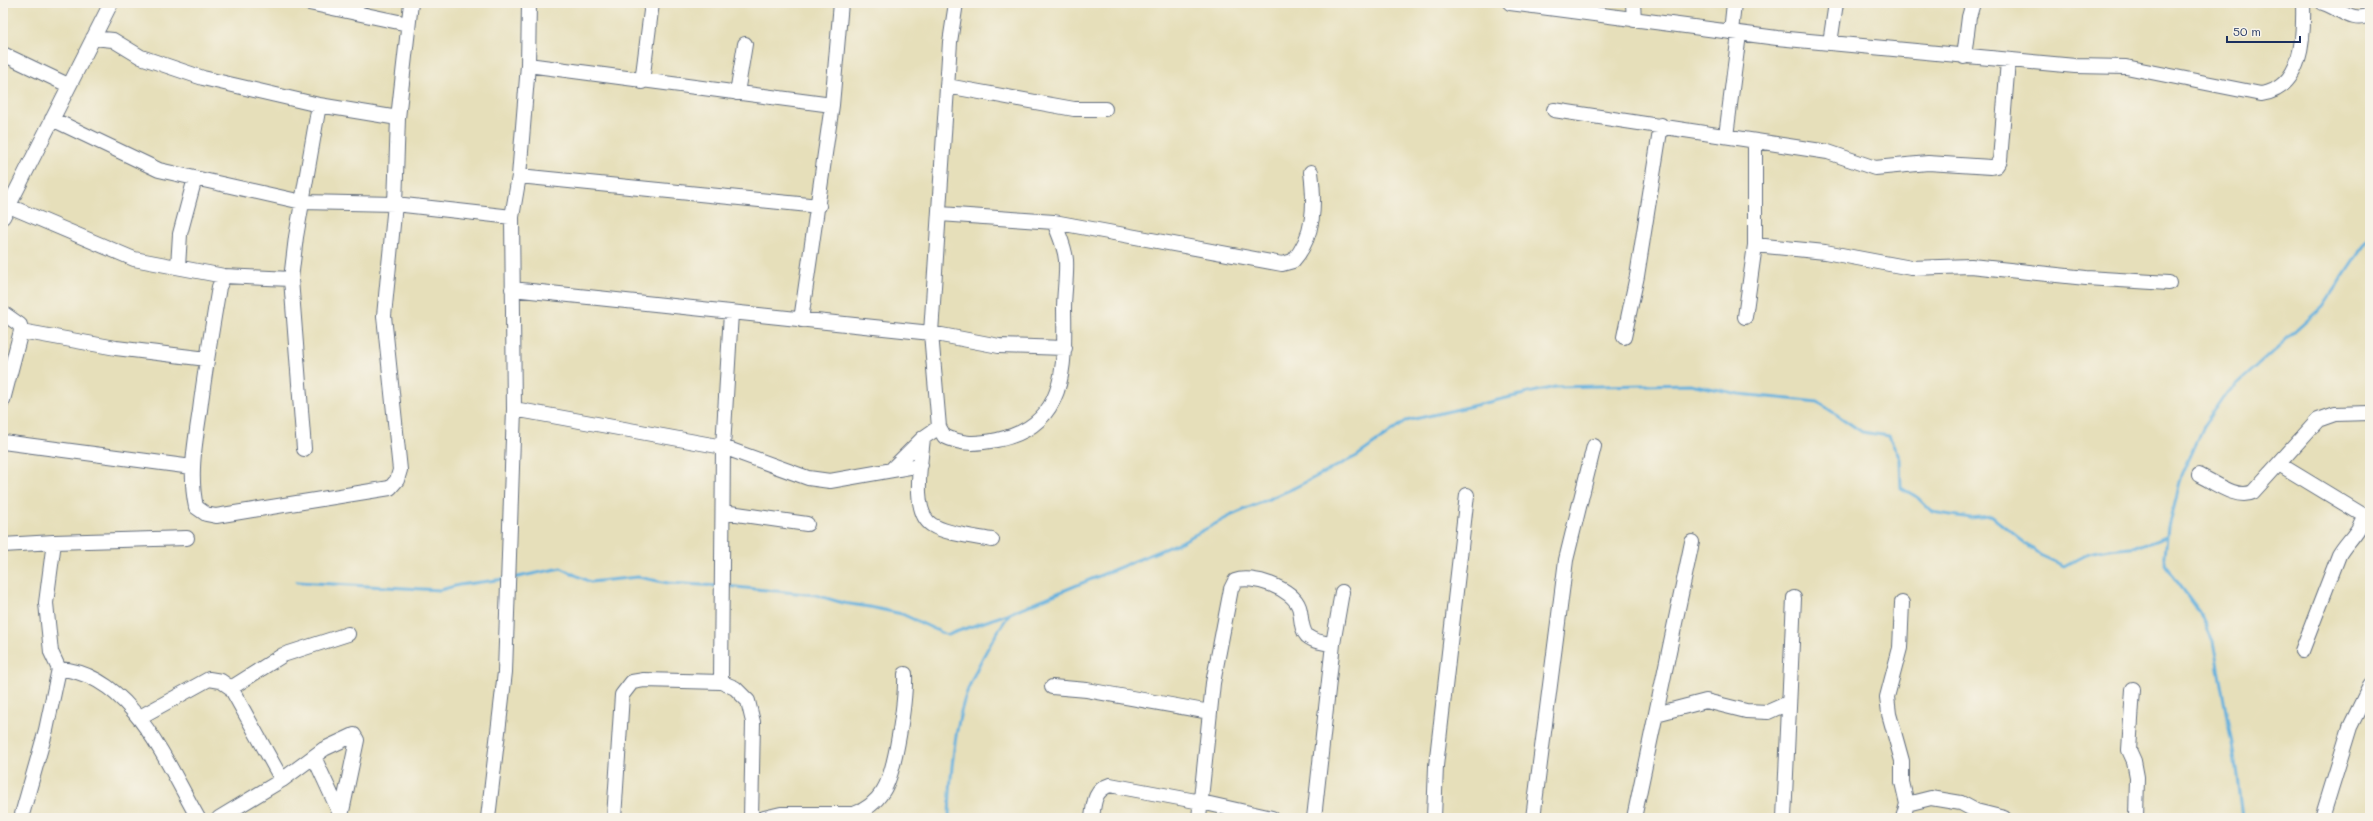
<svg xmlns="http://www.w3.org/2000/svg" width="2373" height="821" font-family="Mali,sans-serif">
	<rect width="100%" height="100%" fill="#f7f3e8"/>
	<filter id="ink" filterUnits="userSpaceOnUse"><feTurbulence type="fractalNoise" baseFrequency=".025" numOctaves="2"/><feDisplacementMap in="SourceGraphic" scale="8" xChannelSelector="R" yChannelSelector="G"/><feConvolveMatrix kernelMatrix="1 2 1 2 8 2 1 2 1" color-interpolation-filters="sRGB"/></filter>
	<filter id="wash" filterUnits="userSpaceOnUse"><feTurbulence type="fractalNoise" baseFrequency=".012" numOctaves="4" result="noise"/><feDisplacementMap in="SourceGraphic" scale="16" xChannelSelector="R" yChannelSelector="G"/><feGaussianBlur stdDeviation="0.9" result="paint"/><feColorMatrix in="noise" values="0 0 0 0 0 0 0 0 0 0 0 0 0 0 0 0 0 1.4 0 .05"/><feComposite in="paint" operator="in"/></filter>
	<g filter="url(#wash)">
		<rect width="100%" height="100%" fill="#e6dfba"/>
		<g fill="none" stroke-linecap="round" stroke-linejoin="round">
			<path stroke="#65b1de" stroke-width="3" d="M513,578L561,568L590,582L638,577L668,583L719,586
				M297,582L440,590L459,585L504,579
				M726,586L816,595L843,603L870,607L902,614L947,635L1010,613L1183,541L1232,515L1294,488L1357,456L1406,421L1555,387L1690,384L1739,394L1818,402L1862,432L1889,436L1900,459L1901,488L1917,497L1932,512L1970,518L1991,516L2040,555L2064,566L2088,553L2109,549L2141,546L2166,537
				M949,818C950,777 954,720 971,682C981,658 995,635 1010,613
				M2242,818L2235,761L2213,641L2199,611L2164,564L2168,527L2181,475L2203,426L2223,397L2323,306L2370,235"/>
		</g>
	</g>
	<g filter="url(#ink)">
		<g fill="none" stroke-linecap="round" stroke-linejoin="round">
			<g stroke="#626d7e" stroke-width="16">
				<path id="minor" d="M309,3L408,24
					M956,3L950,42L931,333L939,427L923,438C921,461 911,512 932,525C946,534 976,537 992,540
					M1510,3L1777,38L2075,66L2126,67L2261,94C2303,88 2304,37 2303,3
					M1633,3L1634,20
					M2323,3C2338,7 2354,25 2370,14
					M1731,32L1734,3
					M93,38L113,40L141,57L203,78L319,105L398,118
					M1830,43L1836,3
					M3,54L68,85
					M1964,57L1969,17L1973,3
					M528,65L832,105
					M642,82L652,3
					M947,86L1074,109H1105
					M737,93L745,44
					M1554,110L1828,152L1875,168L1928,163L1991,167L1996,166L2000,160L2008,61
					M52,119L159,170L302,202L395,204L512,217
					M1726,136L1739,34
					M519,176L819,206
					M9,206L134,259L224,276L291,279
					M940,214L1054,222L1282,264L1293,261C1315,236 1315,204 1311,172
					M3,217L111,3
					M1755,245L1825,252L1911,268L1971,266L2086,278L2169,283
					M178,267L180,234L195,178
					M224,276L219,287C212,328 205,369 200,410C195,443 189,475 196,507L206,514L216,516L390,488L397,480L400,470L384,316L395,204L398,118L411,3
					M512,289L931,333L999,346L1065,348
					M3,313L20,325L21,331L3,400
					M1745,317L1755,245V142
					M801,320L832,105L841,3
					M21,331L116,348L207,359
					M1624,337L1637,276L1661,125
					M514,409L723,447L808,478L830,481L921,465
					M939,427L944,436C962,445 977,444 997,440C1067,426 1065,366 1064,309C1064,293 1067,276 1066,260C1065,247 1059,235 1054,222
					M3,442L192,467
					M304,449L291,279L296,237L319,105
					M2279,464L2363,515C2362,530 2347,541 2339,555L2302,651
					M893,468L923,438
					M2199,475C2214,482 2237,500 2253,492L2318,420L2335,414L2370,413
					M723,512L807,524
					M54,542L187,538
					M3,545L54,542L46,603L51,652L59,669L46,730L21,818
					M1902,603L1900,648L1887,697L1889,714L1902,761V782L1907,804
					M59,669C131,673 167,764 198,818
					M721,682L723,447L731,313
					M1052,687L1087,690L1210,712
					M231,688L283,655L348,634
					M2133,689L2129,750L2134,761L2137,777L2136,818
					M1656,714L1706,701L1746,711L1768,712L1788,703
					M140,717L209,679L221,681L231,688L282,780
					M314,757L342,818
					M219,818L282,780L324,749L354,735L357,740L341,816
					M488,818L505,672L514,409L512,217L519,176L528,65L529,3
					M614,818L622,695L632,682L644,680L721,682L735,688L748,701L753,722L751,818
					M764,818L781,814H854C866,810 876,802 883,791C896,771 906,699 905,674
					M1092,818C1094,803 1094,790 1110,785L1201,802L1272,818
					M1199,818L1213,683L1231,589L1235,581C1252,574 1292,588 1299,607C1302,616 1300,628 1307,636C1314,642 1324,643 1333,644
					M1314,818L1333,644L1342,592
					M1434,818L1436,766L1467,495
					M1533,818L1566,560L1594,446
					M1634,818L1692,542
					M1784,818L1794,598
					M1903,818L1907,804L1931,798L1961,803L1976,811L2004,818
					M2322,818L2350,727L2370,686"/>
			</g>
			<use href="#minor" stroke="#fff" stroke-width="14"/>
		</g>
	</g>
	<rect width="2373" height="821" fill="none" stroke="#f7f3e8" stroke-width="16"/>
	<path d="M2227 36v6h73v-6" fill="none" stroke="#1b2f5e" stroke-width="2"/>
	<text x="2233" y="36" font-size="12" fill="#1b2f5e" stroke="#f7f3e8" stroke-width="3" paint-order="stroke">50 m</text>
</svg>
